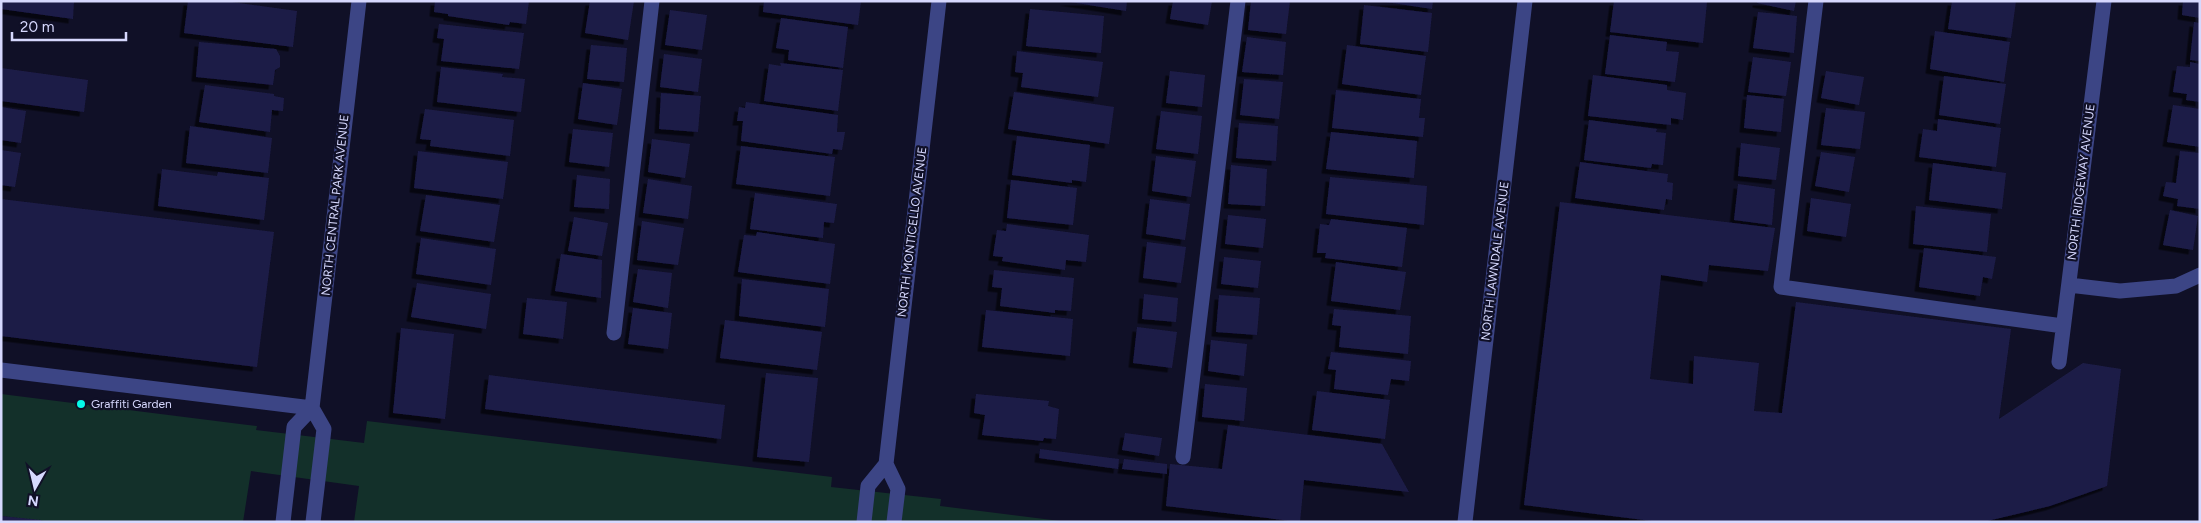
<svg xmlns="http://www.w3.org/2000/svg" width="2201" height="523" font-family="Figtree,sans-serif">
	<defs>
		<filter id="shadow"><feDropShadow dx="-4.5" dy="4.5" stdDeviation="0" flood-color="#0009"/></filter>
	</defs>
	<rect width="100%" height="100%" fill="#101027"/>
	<path fill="#13302a" d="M1,394L257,426L256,430L364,443L367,421L832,477L831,487L941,499L940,506L1068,522H354L359,486L251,471L243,522H52L1,516Z"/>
	<path fill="#1d1c47" filter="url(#shadow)" d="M1,1H74L73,19L1,9Z
		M188,1H225L297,11L293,47L184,33Z
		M435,1H529L526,24L510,22L509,25L448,16V14L434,12Z
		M590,1H634L628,40L585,33Z
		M764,1H861L858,25L763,12Z
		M1064,1H1127L1126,11Z
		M1173,1H1212L1208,25L1170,19Z
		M1251,1H1290L1286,34L1248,30Z
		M1379,1H1433L1432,9Z
		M1614,1L1707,2L1703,43L1610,32Z
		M1757,1H1796L1794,11L1757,3Z
		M1952,1H2016L2011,38L1948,29Z
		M2183,1H2200V18L2182,15Z
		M1364,5L1432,13L1428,52L1360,44Z
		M1030,9L1104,16L1101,53L1026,46Z
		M670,10L707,15L702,50L665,45Z
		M1758,12L1797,16L1794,53L1753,48Z
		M781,18L848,27L843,68L788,60L789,50L776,48Z
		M2194,22L2200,23V61L2190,60Z
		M439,24L524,33L519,69L441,61L444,39L437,38Z
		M1935,31L2010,42L2004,82L1930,69Z
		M1610,35L1667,42L1666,51L1679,52L1675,82L1605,74Z
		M1247,37L1286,42L1283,75L1242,72Z
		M199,42L276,49L280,56V67L275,70L273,85L196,77Z
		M591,45L627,48L624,82L587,79Z
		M1347,45L1426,56L1421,95L1342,84Z
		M1017,51L1103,62L1098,97L1021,87L1023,73L1015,72Z
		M664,54L702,59L698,92L660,87Z
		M1753,57L1791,62L1786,96L1748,92Z
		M2190,62L2200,64V102L2186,100L2187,94L2173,92L2177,66L2190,67Z
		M780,63L843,70L838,111L764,101L769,64L781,66Z
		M441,67L503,74L502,77L525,79L521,112L437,102Z
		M1,68L88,80L84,112L1,101Z
		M1170,71L1205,75L1202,107L1166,103Z
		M1826,71L1864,77L1859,105L1821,98Z
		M1593,75L1667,85V90L1686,93L1683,120L1671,118V125L1588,116Z
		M1944,76L2006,84L2000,124L1939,115Z
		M1244,79L1283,82L1279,119L1240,115Z
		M583,83L622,89L617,125L578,119Z
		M205,85L274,94V96L284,98L283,111L272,110L270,132L199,122Z
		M1336,90L1421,99L1419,118H1425L1423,137L1332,128Z
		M1014,92L1114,107L1109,144L1008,129Z
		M661,93L701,96L698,132L659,129Z
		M1747,95L1784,99L1781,132L1744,128Z
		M746,102L838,115L837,132H845L842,150L833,149L832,154L741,141L743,121H737L739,107L745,108Z
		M2173,105L2200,109V147L2167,142Z
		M1,107L26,111L21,143L1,140Z
		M1826,108L1865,112L1860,149L1821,145Z
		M425,109L514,120L510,156L430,146L431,140L420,139Z
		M1161,111L1202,116L1198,154L1156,149Z
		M1938,119L2001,128L1996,167L1919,157L1923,129L1937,131Z
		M1589,120L1657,129L1656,132L1666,133L1663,165L1652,164L1651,168L1584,160Z
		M1239,123L1278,126L1276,161L1236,158Z
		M190,126L272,138L268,173L186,163Z
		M573,129L613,133L609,167L569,162Z
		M1331,132L1417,141L1414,178L1326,169Z
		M1017,136L1090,145L1086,182L1072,180V183L1012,175Z
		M652,139L690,144L685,178L648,172Z
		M1741,143L1780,148L1776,180L1738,176Z
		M741,146L835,157L830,196L736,184Z
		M1,150L21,153L15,187L1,185Z
		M418,151L508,162L503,199L414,188Z
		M2180,151L2200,153V209L2177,206L2178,199L2163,196L2166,182L2176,183Z
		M1821,152L1855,157L1849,192L1815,186Z
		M1156,156L1196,161L1191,197L1152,191Z
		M1580,162L1668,174L1667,182L1673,183L1672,200L1666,199L1664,210L1575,198Z
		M1933,163L2006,173L2002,209L1929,200Z
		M1231,165L1267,169L1265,206L1228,204Z
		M162,169L217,176L218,172L269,178L264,220L158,206Z
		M577,175L610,179L609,209L574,207Z
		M1330,177L1427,186L1424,225L1326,214Z
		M648,179L692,186L688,219L643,213Z
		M1011,180L1077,188L1073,225L1007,218Z
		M1738,184L1775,189L1772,225L1734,220Z
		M755,193L837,204L834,223L824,222L823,238L750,229Z
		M426,195L500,205L494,242L420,231Z
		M1811,198L1851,204L1846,237L1807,231Z
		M1,199L274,232L257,367L1,336Z
		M1150,199L1190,204L1185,240L1146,234Z
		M1560,202L1775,228L1768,271L1709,265L1707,282L1661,275L1650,379L1693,384L1694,356L1759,363L1754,411L1782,413L1796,302L2011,329L1999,419L2083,363L2121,369L2107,486L2050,506L1983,522H1660L1524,505Z
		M1916,206L1991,214L1987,252L1913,244Z
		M2170,210L2198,216L2193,250L2163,245Z
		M1228,215L1266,219L1263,248L1225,244Z
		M574,217L608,223L602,256L568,251Z
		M1331,219L1407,228L1402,267L1325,258L1326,253H1317L1320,224L1329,225Z
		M642,221L684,228L678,265L637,260Z
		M1007,224L1089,235L1086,262L1066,260L1065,270L1002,261L1003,257L993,256L997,230L1006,231Z
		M757,232L835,244L830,284L738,272L744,235L756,236Z
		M421,238L496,249L491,285L416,274Z
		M1147,242L1186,247L1181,283L1143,278Z
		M1924,248L1996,257L1992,279L1983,277L1980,296L1919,287Z
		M561,254L602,260L601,298L555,291Z
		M1224,257L1261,261L1258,288L1221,284Z
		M1336,262L1406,272L1400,310L1331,301Z
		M638,269L672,273L668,308L633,302Z
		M994,270L1074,278L1071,311L1055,310V313L1000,306L1002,288L992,287Z
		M742,279L829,289L825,327L739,316Z
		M417,283L491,294L486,329L411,317Z
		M1144,294L1178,298L1176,322L1142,319Z
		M1219,295L1260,298L1257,335L1216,332Z
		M527,298L567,302L563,339L523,334Z
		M633,308L672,313L668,349L628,344Z
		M1334,309L1411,316L1408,354L1339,347L1341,326L1332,325Z
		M986,310L1073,319L1070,356L982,347Z
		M725,320L822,332L817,370L720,358Z
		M1137,327L1177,332L1172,368L1133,363Z
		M401,328L454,334L445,419L393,413Z
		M1211,340L1247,344L1244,376L1208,371Z
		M1331,352L1411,361L1409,381L1391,379L1388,395L1334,389L1336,370L1328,369Z
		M766,373L818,378L809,462L757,457Z
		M489,375L725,405L721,439L485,409Z
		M1205,384L1247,388L1244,421L1202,417Z
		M1317,391L1390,400L1385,439L1312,430Z
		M976,394L1049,401L1048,406L1059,409L1056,439L1044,438L1043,441L982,435L985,415L974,413Z
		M1228,425L1382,444L1409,492L1304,480L1300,522L1166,506L1170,464L1222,469Z
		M1125,433L1162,438L1159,456L1122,450Z
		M1040,449L1119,459L1118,469L1039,458Z
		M1124,459L1167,464V474L1122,469Z
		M1,516L41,520V522H1Z"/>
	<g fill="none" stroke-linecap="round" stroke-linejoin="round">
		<path stroke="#3c4585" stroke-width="15" d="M1816,1L1781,287L2063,326
			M2069,285L2120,291L2176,286L2200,275
			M614,333L652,1
			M2059,362L2104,1
			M1,370L312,408
			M1183,457L1238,1
			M886,464L898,489L894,522
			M283,522L294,427L312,408
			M313,522L324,429L312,408L359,1
			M864,522L868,486L886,464L939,1
			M1465,522L1525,1"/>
	</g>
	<circle fill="#05fbea" stroke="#101027" stroke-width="2" cx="81" cy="404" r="5"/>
	<g text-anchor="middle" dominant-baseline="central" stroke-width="4.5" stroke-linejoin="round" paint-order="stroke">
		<g font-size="12" fill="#d6d8fe" stroke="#101027">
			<text transform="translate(2081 182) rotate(-83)">NORTH RIDGEWAY AVENUE</text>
			<text transform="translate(335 205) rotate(-84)">NORTH CENTRAL PARK AVENUE</text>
			<text transform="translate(912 232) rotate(-83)">NORTH MONTICELLO AVENUE</text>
			<text transform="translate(1495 261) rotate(-83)">NORTH LAWNDALE AVENUE</text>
		</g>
		<g font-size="12" fill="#d6d8fe" stroke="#101027" text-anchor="start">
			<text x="91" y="404">Graffiti Garden</text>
		</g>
	</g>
	<rect width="2201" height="523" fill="none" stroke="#d6d8fe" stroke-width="5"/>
	<g transform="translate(35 488) rotate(188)" stroke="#101027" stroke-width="4" paint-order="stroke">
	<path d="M0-4L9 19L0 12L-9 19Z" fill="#d6d8fe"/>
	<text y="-8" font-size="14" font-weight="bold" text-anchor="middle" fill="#d6d8fe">N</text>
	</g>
	<path d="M12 32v8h114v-8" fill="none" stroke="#d6d8fe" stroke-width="2.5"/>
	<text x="20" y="32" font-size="15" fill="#d6d8fe" stroke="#101027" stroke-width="4" paint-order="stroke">20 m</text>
</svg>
